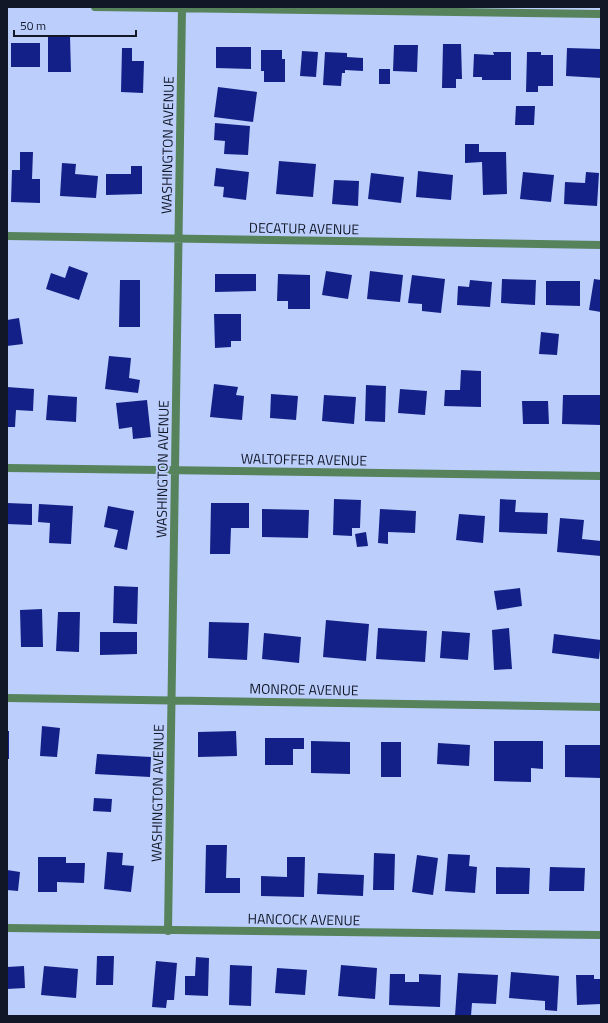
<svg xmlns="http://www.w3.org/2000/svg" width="608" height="1023" font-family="'Titillium Web',sans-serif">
	<rect width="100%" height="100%" fill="#bccefb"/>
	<path fill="#132088" d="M70,36L71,72H48V37Z
		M11,43H40V67H11Z
		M443,44H461L462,79H456V88H442Z
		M394,45H418L417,72L393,71Z
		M216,47H251V69L216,68Z
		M122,48H132V61H144L143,93L121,92Z
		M567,48L601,49V78L566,76Z
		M261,50H282V59H285V82H264V71H261Z
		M302,51L318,52L316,77L300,76Z
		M325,52L347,53V57L363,58V71L345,70V73H342L341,86L323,85Z
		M493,52H511V80H482V77H473L474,54L494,55Z
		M527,52H541V55H553V86H538V92H526Z
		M379,69H390V84H379Z
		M218,87L257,92L253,122L214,117Z
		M516,106H535L534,125H515Z
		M215,123L250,126L248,155L224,154L225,141L214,140Z
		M465,144H479V152H506L507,194L483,195L482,162L465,163Z
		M20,152H33L32,179H40V203L11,202L12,170H20Z
		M279,161L316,164L313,197L276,194Z
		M62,163L76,164L75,174L98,176L96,198L60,196Z
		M131,166H142V194L106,195V174H131Z
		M216,168L249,172L246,200L223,197L224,187L214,186Z
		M418,171L453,175L451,200L416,197Z
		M523,172L554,175L551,202L520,199Z
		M586,172L599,173L597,206L564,204L565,182L585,183Z
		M371,173L404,177L401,203L368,199Z
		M334,180L359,181L358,206L332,204Z
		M69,266L88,273L79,300L46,289L51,273L65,278Z
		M326,271L352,275L348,299L322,295Z
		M370,271L403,275L400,302L367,299Z
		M215,274H256V291L215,292Z
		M278,274L310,275V309H288V301H277Z
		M412,275L445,279L441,313L422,311V304L408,303Z
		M502,279L536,280L535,305L501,303Z
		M594,279L601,280V312L589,310Z
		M120,280H140V327H119Z
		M470,280L492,282L490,307L457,305L458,286L469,287Z
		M546,281H580V306L546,305Z
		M214,314H241V341H231V347L215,348Z
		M19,318L23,344L7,346V320Z
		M541,332L559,334L557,355L539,354Z
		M109,356L131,358L129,378L140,380L138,393L105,389Z
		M461,370L481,371V407L444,406L445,390H460Z
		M214,384L238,387L236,395L244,396L242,420L210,417Z
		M366,385L386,386L385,422L365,421Z
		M7,387L34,389L33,411L16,410L15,427H7Z
		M400,389L427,391L425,415L398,413Z
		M271,394L298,396L296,420L270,418Z
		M48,395L77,397L76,422L46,420Z
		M324,395L356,397L354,424L322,421Z
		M563,395H601V425L562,424Z
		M147,400L151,437L133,439L132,427L119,429L116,403Z
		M522,401H548L549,424H523Z
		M334,499L361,500L360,528H352V536L333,535Z
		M500,499L516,500L515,512L548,513L547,534L499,532Z
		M7,503L32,504V525L7,524Z
		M211,503H249V528H231L230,554H210Z
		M39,504L73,506L71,544L49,543L50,523L38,522Z
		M108,506L134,511L127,550L114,547L118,530L104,527Z
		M262,509L309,510L308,538L262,537Z
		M380,509L416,511L415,533L388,532V544L378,543Z
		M459,514L485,516L483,543L456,540Z
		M560,518L584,520L582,539L601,541V556L557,552Z
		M366,532L368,546L357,547L355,534Z
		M114,586L138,587L137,624L113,623Z
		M520,588L522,606L497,610L494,591Z
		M42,609L43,647H21L20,610Z
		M58,612H80L79,652L56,651Z
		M326,620L369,624L366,661L323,657Z
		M209,622L249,623L247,660L208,658Z
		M378,628L427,631L425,662L376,659Z
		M509,628L512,669L494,670L492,630Z
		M442,631L470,633L468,660L440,658Z
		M100,632H137V654L100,655Z
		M264,633L301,637L299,663L262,659Z
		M554,634L601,640L599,659L552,653Z
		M42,726L60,728L57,757L40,756Z
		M7,731H9V759H7Z
		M236,731L237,756L198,757V732Z
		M265,738H304V749H293V765H265Z
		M311,741L350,742V774L311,773Z
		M494,741H543V769L531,768V782L494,781Z
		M381,742H401V777H381Z
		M438,743L470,745L469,766L437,764Z
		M565,745H601V778L565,777Z
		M97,754L151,757L150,777L95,774Z
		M94,798L112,799L111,812L93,811Z
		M206,845H227L226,878H240V893H205Z
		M107,852L123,853L122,865L134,866L131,892L104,889Z
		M374,853L395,854L394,890H373Z
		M448,854L470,855L469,866L477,867L475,893L445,891Z
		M417,855L438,858L433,895L412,892Z
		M38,857H66V863H85L84,883L57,882V892H38Z
		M287,857H305L304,897L261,896V876L287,877Z
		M496,867L530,868L529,894H496Z
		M550,867L585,868L584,891H549Z
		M7,870L20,872L18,891L7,890Z
		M318,873L364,875L363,896L317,894Z
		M97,956H114L113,985H96Z
		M196,957L209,958L208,996L185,995V976H195Z
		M156,961L177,963L174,1000H167L166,1008L152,1007Z
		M230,965L252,966L251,1006L229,1005Z
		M341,965L377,968L375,999L338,996Z
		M24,966L25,988L7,989V967Z
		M44,966L78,969L76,998L41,995Z
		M277,968L307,970L305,995L275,993Z
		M511,972L559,976L557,1011L545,1010V1001L509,998Z
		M458,973L498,975L496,1004L472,1003L471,1016H455Z
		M390,974H405V982H419V974L441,975L440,1007L389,1005Z
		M576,975H594V979H601V1004L577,1005Z"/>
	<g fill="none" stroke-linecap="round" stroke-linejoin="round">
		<path stroke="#56825c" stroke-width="8" d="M95,7L601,14
			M7,236L601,245
			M7,468L601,476
			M7,698L601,707
			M7,928L601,935
			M168,931L182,8"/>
	</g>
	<g text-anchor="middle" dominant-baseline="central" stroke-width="4" stroke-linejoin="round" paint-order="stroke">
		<g font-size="14" fill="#111727" stroke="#bccefb">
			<text transform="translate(167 145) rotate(-89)">WASHINGTON AVENUE</text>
			<text transform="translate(304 228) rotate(1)">DECATUR AVENUE</text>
			<text transform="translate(304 459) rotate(1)">WALTOFFER AVENUE</text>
			<text transform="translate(162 469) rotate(-89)">WASHINGTON AVENUE</text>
			<text transform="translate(304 689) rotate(1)">MONROE AVENUE</text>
			<text transform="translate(157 793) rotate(-89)">WASHINGTON AVENUE</text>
			<text transform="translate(304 919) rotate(1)">HANCOCK AVENUE</text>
		</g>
	</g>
	<rect width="608" height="1023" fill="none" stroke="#111727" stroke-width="16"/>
	<path d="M14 30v6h122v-6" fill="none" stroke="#111727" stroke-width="2"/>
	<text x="20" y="30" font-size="12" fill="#111727" stroke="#bccefb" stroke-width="3" paint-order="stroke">50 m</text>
</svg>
